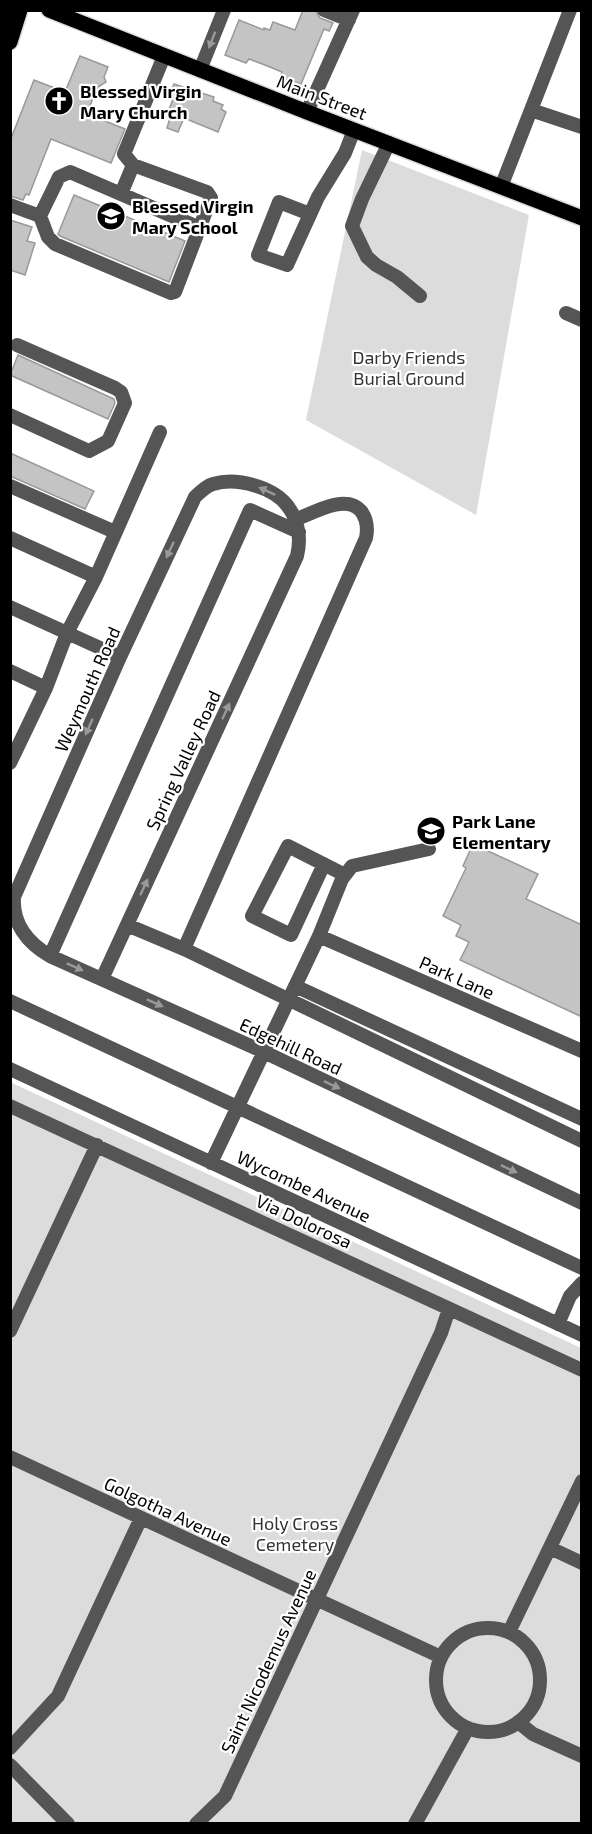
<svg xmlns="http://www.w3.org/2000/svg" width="592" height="1834" font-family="'Exo 2',sans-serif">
	<rect width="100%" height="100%" fill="#fff"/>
	<path fill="#dcdcdc" d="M362,150L529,215L476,515L306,420Z
		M10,1082L581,1348V1823H11Z"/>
	<path fill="#c4c4c4" stroke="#999" stroke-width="1.5" d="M303,10H315L320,18L333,23L329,31L324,29L301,84L280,77L282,72L265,65L249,59L246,63L225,55L239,20L264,30V28L270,30L273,22L295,30Z
		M80,56L108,67L104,77L106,82L98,87L88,110L91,111L90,115L125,129L111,163L51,139L29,195L26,194L23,200L10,196V141L34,80L65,92Z
		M174,84L214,97L213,101L223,105L221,109L226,112L218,132L184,118L178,132L167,128L171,114L168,112L173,99L169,97Z
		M74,195L185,241L169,282L60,236L58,234Z
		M10,220L32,227L27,241L35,243L25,275L10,270Z
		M18,355L114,399L115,403L108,419L10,375Z
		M10,453L94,491L85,509L10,476Z
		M473,844L538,874L526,899L582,925V1017L460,960L469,942L456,936L461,925L443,916L466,868L463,866Z"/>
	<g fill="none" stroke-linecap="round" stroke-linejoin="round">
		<g stroke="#dbdbdb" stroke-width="18">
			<path id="major" d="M49,10L307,112L582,218
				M10,42L20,10"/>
		</g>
		<path stroke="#555" stroke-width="14" d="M324,10L349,20
			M200,70L224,10
			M531,110L582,127
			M307,112L353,10
			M389,143L362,199L352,226L367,257L376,265L397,277L420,296
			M501,187L570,10
			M121,194L200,228
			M10,205L40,216L59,177L70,172L121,194L133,165L124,154L164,56
			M310,214L279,202L258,255L287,265L318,197L345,153L354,130
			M40,216L48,237L55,244L171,293L175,292L211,198L207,192L133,165
			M566,313L582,320
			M10,415L89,451L108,441L125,403L121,392L115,388L17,345
			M10,486L115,532
			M10,538L96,577
			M10,607L120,657
			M10,671L46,688
			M10,763L46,688L67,633L96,577L160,432
			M324,864L291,935L252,916L288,846L345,875
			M127,925L184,949L582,1141
			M319,936L582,1051
			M184,949L366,538C368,528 367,519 361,511C346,493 313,513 295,520
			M50,956L250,510L299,532
			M102,979L297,556C301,540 299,522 289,508C275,487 237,477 213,484C206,486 200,492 195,497L120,657L14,897C12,925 28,943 50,956L264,1052L582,1203
			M295,986L582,1119
			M10,1001L582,1268
			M10,1069L582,1335
			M10,1106L582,1370
			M211,1163L319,936L342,879L352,866L429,849
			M558,1324L570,1296L582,1283
			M10,1331L97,1145
			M10,1457L441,1657
			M550,1548L582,1563
			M436 1680a52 52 0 1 1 104 0a52 52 0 1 1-104 0Z
			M509,1632L582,1481
			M518,1722L533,1734L582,1756
			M10,1748L58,1696L141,1518
			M10,1765L68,1824
			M196,1824L225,1796L441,1333L449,1309
			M415,1824L468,1728"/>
		<use href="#major" stroke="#000" stroke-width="15"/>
	</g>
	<defs><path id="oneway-solid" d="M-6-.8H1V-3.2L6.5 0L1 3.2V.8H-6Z" transform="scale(1.5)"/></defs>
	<g fill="#999">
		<use href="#oneway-solid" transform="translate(212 40) rotate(111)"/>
		<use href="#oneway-solid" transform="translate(267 491) rotate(-155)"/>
		<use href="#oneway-solid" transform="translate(170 550) rotate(115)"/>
		<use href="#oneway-solid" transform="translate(226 711) rotate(-65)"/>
		<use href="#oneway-solid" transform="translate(89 727) rotate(114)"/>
		<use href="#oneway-solid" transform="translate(144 887) rotate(-65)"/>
		<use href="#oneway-solid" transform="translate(75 967) rotate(24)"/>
		<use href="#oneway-solid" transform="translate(155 1003) rotate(24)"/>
		<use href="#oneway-solid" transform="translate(332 1085) rotate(25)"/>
		<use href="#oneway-solid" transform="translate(509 1169) rotate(25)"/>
	</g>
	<defs>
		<g id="church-disc" transform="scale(1.5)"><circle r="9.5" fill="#000" stroke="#fff"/><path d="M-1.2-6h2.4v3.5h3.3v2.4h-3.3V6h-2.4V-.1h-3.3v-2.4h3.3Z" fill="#fff"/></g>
		<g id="school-disc" transform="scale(1.5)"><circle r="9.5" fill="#000" stroke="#fff"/><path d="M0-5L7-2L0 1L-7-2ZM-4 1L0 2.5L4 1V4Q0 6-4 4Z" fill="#fff"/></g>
	</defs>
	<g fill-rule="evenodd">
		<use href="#church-disc" x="59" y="101"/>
		<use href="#school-disc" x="111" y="216"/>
		<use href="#school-disc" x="431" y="831"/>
	</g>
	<g text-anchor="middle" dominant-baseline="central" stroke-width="4.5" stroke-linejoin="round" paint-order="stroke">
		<g font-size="18" font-weight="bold" fill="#000" stroke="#fff" text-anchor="start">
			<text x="80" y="91">Blessed Virgin<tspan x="80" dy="21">Mary Church</tspan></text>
			<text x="132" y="206">Blessed Virgin<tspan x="132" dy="21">Mary School</tspan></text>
			<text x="452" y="821">Park Lane<tspan x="452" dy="21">Elementary</tspan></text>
		</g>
		<g font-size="18" fill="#000" stroke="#fff">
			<text transform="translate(322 97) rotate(21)">Main Street</text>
			<text transform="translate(87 689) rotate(-66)">Weymouth Road</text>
			<text transform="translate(183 760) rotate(-65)">Spring Valley Road</text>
			<text transform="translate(457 977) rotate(24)">Park Lane</text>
			<text transform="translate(291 1046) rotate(25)">Edgehill Road</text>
			<text transform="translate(304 1186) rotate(25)">Wycombe Avenue</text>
			<text transform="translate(304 1221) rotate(25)">Via Dolorosa</text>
			<text transform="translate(168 1511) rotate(25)">Golgotha Avenue</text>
			<text transform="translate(268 1661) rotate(-65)">Saint Nicodemus Avenue</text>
		</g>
		<g font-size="18" fill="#333" stroke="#fff">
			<text x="409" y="357">Darby Friends<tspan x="409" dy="21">Burial Ground</tspan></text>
			<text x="295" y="1523">Holy Cross<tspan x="295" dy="21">Cemetery</tspan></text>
		</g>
	</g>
	<rect width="592" height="1834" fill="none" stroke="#000000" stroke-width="24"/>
</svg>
